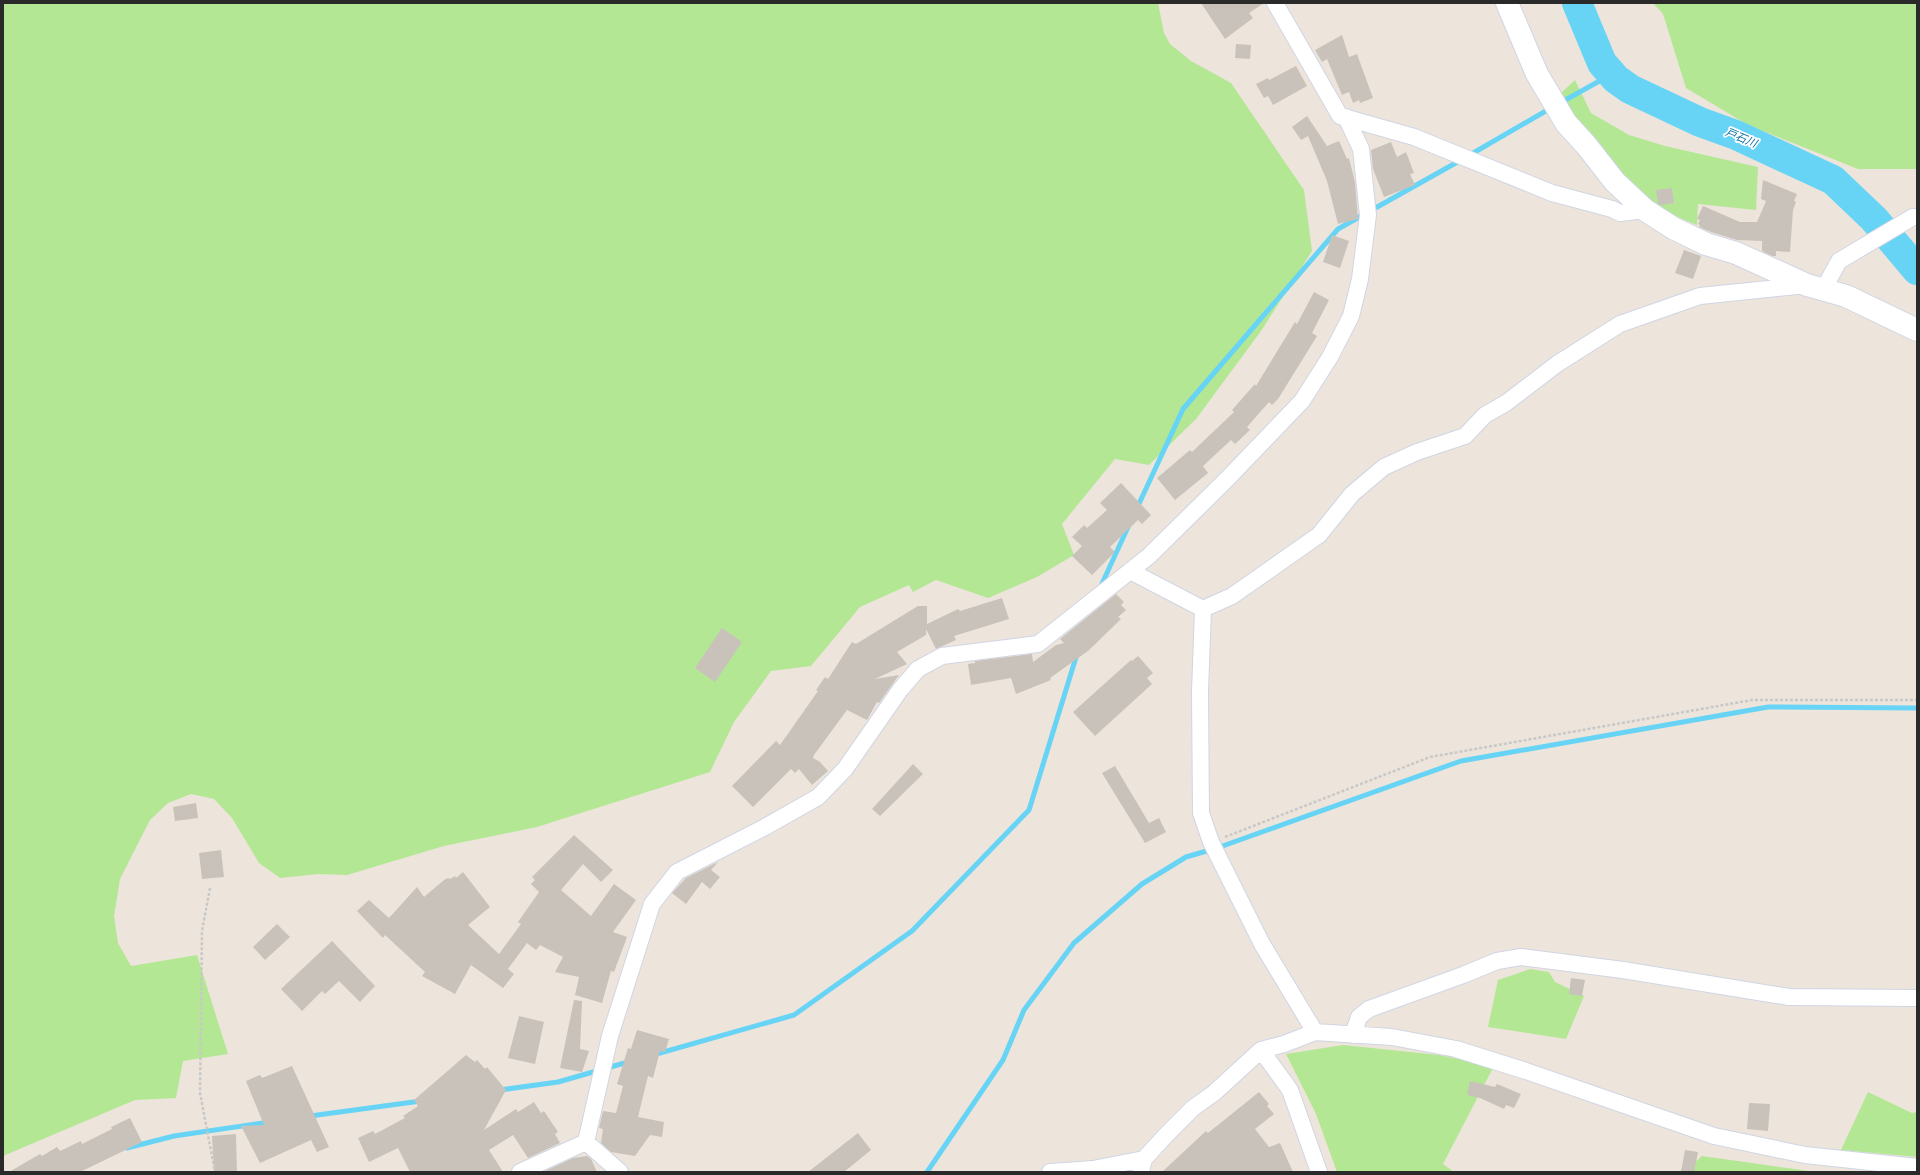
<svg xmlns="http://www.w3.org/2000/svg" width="1920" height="1175" font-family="'Fira Sans','Noto Sans JP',sans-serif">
	<rect width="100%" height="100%" fill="#ede5db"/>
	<path fill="#b3e794" d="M3,3H1158L1164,33L1170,44L1191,61L1231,83L1304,190L1312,251L1261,331L1196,419L1149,465L1115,459L1062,524L1074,555L1037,577L988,598L936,580L913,592L909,585L860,607L811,666L771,671L734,722L710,772L537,827L444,846L347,875L318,874L280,878L259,863L232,818L214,799L191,794L168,803L150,820L120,879L114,916L118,943L131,966L197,955L228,1054L183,1061L176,1098L135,1100L3,1156Z
		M1653,3H1917V169H1858L1748,125L1686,88L1663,14Z
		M1575,80L1591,113L1629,135L1665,146L1758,167L1756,210L1698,204L1697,225C1650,208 1612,172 1581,132C1572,121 1566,107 1560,94Z
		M1530,969L1549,972L1555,982L1584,996L1566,1039L1488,1027L1498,980Z
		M1343,1045L1439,1055L1494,1066L1443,1164L1454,1172H1337L1316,1114L1286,1054Z
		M1868,1092L1912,1113L1917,1112V1157L1841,1150Z
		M1702,1156L1816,1172H1677L1691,1166Z"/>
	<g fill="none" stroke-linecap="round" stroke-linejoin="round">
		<path stroke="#68d4f5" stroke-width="5" d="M1560,103L1612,74
			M1468,156L1551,108
			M1137,508L1183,409L1338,229L1461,160
			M1100,588L1128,527
			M653,1055L794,1015L912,931L1029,810L1077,654
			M500,1090L558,1082L628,1062
			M310,1116L421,1101
			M127,1148L174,1136L270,1122
			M927,1172L1003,1060L1024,1010L1074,943L1142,884L1186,857L1217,848L1461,761L1768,707L1917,708"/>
		<path stroke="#68d4f5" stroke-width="30" d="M1577,3L1602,63L1616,79L1630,89L1700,122L1736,135L1833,180L1874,219L1917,270"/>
	</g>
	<path fill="#c8c2bb" d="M1201,3H1264L1249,13L1253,18L1225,39Z
		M1342,35L1349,57L1357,54L1373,98L1360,103L1359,100L1353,103L1349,92L1342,95L1327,59L1322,62L1315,50Z
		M1236,44L1251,45L1250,59L1235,58Z
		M1296,66L1307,86L1273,105L1268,96L1264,98L1256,84L1268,78L1269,80Z
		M1307,116L1327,146L1339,141L1347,159L1349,158L1355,182L1358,219L1338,224L1327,181L1308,136L1301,140L1292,127Z
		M1391,142L1397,157L1406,152L1414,173L1410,174L1415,185L1384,197L1373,169L1371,150Z
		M1763,180L1797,194L1794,201L1796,202L1793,210L1790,252L1776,251V256H1772L1762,251V241L1737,240L1711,232L1699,227L1700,225L1698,224L1700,220L1697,219L1703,206L1740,222H1757L1766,201L1761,199Z
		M1672,188L1674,203L1661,205L1658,204L1656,190Z
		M1332,235L1349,241L1340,268L1323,262Z
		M1684,250L1701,256L1693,279L1675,273Z
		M1314,292L1329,300L1312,333L1317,336L1278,399L1272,405L1269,402L1247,427L1250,430L1235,444L1231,440L1203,466L1208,473L1175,500L1157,478L1190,450L1192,452L1234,412L1232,410L1255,384L1256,386L1295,322L1297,324Z
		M1121,483L1151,515L1142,524L1138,520L1110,547L1115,552L1092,575L1072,556L1082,546L1072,537L1084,525L1087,528L1107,510L1100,503Z
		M1116,594L1124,602L1121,605L1126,610L1118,617L1121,619L1088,651L1050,678L1051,680L1016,694L1011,678L971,685L968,664L975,663V661L1032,654L1033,662L1056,645L1064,643L1060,639Z
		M1002,598L1009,619L954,636L956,640L936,649L926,629V635L897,652L907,664L875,679L899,675L879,703L877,702L867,720L847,710L814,755L813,758L820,762L828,771L812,785L799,769L795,773L791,769L753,807L732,786L776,741L780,745L818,691L816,690L825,677L828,679L852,642L856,644L918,606H927V624L958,609L960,611Z
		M722,628L742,642L715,682L695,668Z
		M1138,656L1153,673L1147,678L1152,684L1095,736L1073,712L1131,660L1132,661Z
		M913,764L923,774L880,816L872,809Z
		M1115,766L1149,823L1159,818L1166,832L1145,843L1102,773Z
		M196,803L198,818L175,821L173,807Z
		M574,835L613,870L601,882L583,864L561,890L591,916L614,884L636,900L613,932L627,937L614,972L611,971L602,1003L575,995L579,977L555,972L563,957L540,945L536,950L527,943L508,969L514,974L503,988L471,965L455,994L422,976L425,972L385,935L383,938L357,911L369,900L389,918L417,887L424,897L444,880L448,878L450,879L455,876L456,878L463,872L490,907L468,925L499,954L521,924L518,922L539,892L531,884L535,880L532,877Z
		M221,850L224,877L202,879L199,853Z
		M718,862L711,870L720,877L710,889L702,882L686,904L672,893L686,878Z
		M277,924L290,937L265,960L253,947Z
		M332,941L375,986L360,1002L339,981L325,994L322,991L302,1011L281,989Z
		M1571,978L1585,980L1582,996L1569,994Z
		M574,1000L582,1001L580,1049L589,1051L582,1072L560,1068Z
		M519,1016L544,1022L535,1064L508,1058Z
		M637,1030L669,1039L665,1052L660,1051L653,1078L648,1076L638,1117L664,1122L662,1137L650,1135L635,1156L611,1152L601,1143L603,1129L599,1128L603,1111L616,1113L623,1086L617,1084L628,1048L631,1049Z
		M466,1055L475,1062L477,1060L485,1069L487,1067L506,1090L484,1130L516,1109L518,1112L534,1102L541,1113L544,1111L558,1132L555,1134L560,1143L528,1158L513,1135L489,1150L503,1172H410L398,1148L369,1162L358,1138L373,1131L375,1134L405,1118L403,1116L418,1106L414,1100Z
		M292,1066L329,1147L317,1152L311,1140L260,1163L241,1126L264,1125L246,1081L260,1075L262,1078Z
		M1470,1081L1495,1087L1497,1084L1521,1094L1514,1108L1506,1105L1504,1109L1480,1098L1467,1095Z
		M1259,1092L1269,1104L1267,1106L1274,1114L1255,1129L1269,1147L1280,1143L1293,1172H1162L1206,1131L1208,1133Z
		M1749,1103L1770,1104L1768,1131L1747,1129Z
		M130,1118L142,1142L80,1172H9L40,1154L42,1156L57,1147L60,1151L81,1141L82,1144L112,1129L111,1127Z
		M858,1133L871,1150L844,1172H808Z
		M236,1134L237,1172H214L212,1136Z
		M1685,1150L1698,1152L1694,1172H1681Z
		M587,1156L591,1159L597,1172H543L573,1158Z"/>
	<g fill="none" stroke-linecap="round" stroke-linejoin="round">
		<g stroke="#d0d5e4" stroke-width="18">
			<path id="street" d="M1275,3L1340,116L1414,137L1552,193L1612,209L1620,213L1645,210
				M1823,290L1839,261L1913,217H1917
				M1130,571L1203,609
				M1203,609L1232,596L1319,535L1352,494L1384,467L1417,452L1465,436L1485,415L1506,403L1557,364L1620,324L1700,296L1807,285
				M1203,609L1200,692L1201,813L1211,842L1262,944L1315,1032
				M1353,1035L1359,1017L1369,1009L1463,975L1497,961L1521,957L1623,970L1789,997L1917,998
				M1261,1050L1290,1090L1319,1172
				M586,1142L610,1036L652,904L677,872L765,827L818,797L845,769L900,690L918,669L942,656L1038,644L1149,556L1227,479L1302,401L1330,357L1351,316L1360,279L1368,215L1361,149L1346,117
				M586,1142L620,1172
				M520,1172L586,1142
				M1050,1172L1093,1169L1144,1159
				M1141,1172L1144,1159L1167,1134L1193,1108L1214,1093L1261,1050L1284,1044L1315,1032L1392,1037L1456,1049L1526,1071L1714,1136L1805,1155L1917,1167"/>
		</g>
		<g stroke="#d0d5e4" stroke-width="24">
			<path id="secondary" d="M1507,3L1537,74L1566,123L1586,145L1615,182L1645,210L1673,228L1706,244L1736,253L1807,285L1846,296L1917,330"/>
		</g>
		<path stroke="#c8c8c8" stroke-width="2.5" stroke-dasharray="3 2" stroke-linecap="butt" d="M1225,837L1430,757L1752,700H1917
			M210,888L202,931L200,1093L215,1172"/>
		<use href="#street" stroke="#fff" stroke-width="16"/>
		<use href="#secondary" stroke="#fff" stroke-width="22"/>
	</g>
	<g text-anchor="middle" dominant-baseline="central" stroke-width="3.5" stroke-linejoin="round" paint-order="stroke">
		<g font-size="11" font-style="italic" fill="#0671a2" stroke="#fff">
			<text transform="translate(1741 138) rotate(23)">戸石川</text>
		</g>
	</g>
	<rect width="1920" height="1175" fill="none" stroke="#2a2a2a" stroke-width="8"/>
</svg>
